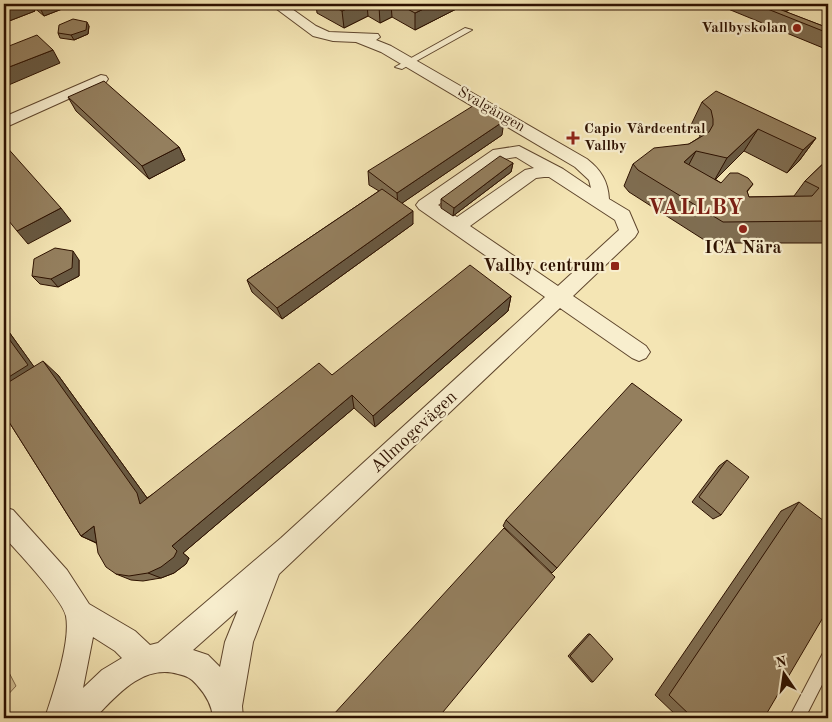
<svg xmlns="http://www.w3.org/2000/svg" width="832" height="722" font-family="'Old Standard TT',serif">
	<rect width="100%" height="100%" fill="#f4e5b4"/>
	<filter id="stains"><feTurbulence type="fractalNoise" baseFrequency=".004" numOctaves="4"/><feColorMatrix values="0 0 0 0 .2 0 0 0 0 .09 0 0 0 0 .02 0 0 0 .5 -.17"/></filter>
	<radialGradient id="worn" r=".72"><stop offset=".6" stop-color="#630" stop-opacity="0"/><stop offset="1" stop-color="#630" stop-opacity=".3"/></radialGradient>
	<path fill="#d2c195" stroke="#80694a" d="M4,663L16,686L4,699Z"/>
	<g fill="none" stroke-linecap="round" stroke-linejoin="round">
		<g stroke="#5f462d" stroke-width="2">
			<path id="service" d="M465,28L472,30L402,69L395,67Z
				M828,651V673L805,718H789L823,653Z"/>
		</g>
		<g stroke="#5f462d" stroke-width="2">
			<path id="minor" d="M270,4H285L316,26L329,32L378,34L380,37L376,40L391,46L587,159C601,170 608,181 609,199L629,211L638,232L635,237L573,296L646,346L650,352L646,358L639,361L632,358L560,308L279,574L253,642L242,706L243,718H213C212,705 206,695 197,685C191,678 187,676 178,674C143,664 117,695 95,718H45C53,693 71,642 66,616C63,600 17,551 4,537V507L13,510L67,570L89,604L135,631L150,645L158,643L281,538L545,297L419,209L416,205L419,201L493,150L519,146L563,169L591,188L589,180L575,167L381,52L356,42L333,41L313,36ZM516,157L534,168L525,170L457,217L438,205L504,159ZM544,177H549L615,220L619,230L558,286L470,226L536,178ZM238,610L225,642L220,667L208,655L193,650ZM93,637L115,651L122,658L102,670L83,688Z
				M101,75L106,76L108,79L106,82L4,128V117Z"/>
		</g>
		<use href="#service" fill="#f8eece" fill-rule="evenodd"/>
		<use href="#minor" fill="#f8eece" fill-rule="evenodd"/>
	</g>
	<path fill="#7f6d51" stroke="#2d1100" d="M4,4H75L44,16L32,6L35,11L4,23Z
		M316,4H466L415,30L392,17L380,23L368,16L344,28L317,13Z
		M716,4H796L786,12L823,26L828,22V50Z
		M89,26L88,34L74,40L60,38L58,33Z
		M68,97L179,147L185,160L149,179L76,111Z
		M702,102L816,138L799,161L787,173L744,151L715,179L721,183L753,184L747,192L749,197L794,196L805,181L828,159V243H709L629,192L624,186L633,164L689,144L700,137L699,133L691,125Z
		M502,135L402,203L413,224L282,319L252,292L247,280L379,191L369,185L368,171Z
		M513,163L511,172L453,216L441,208V199Z
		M79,260V276L58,287L40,284L32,276Z
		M511,296L508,311L375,427L354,408L183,553L189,558L186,564L174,573L161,578L143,581L131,580L116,574L96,543L81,536L4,414V325L34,367L58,375L147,498L332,375Z
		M727,460L721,515L713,519L692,502L719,466Z
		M799,502L764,718H679L655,695L781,511Z
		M506,520L557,568L552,573L503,526Z
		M588,634H590L593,682H591L568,656Z"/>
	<path fill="#685942" stroke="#2d1100" d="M12,4H31L35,11L4,23V7Z
		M38,4H75L44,16Z
		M357,4H367L368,16L344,28L342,11Z
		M384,4H391L392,17L380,23L379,6Z
		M434,4H466L415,30V13Z
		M786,4H796L782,15L779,9Z
		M87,22L89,26L88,34L74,40L71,35Z
		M53,50L60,63L4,87V69Z
		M504,121L502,135L398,206L397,193Z
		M758,129L744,151L714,181L727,158Z
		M816,138L799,161L787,173L803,150Z
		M179,147L185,160L149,179L142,166Z
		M696,151L684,174V162Z
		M513,163L511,172L453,216L454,208Z
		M61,208L71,221L28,244L17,231Z
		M413,211V224L282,319L277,308Z
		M73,251L79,260V276L58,287L51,279Z
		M511,296L508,311L375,427L373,416Z
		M4,325L40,375L4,398Z
		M43,361L58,375L150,502L140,504Z
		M352,395L354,408L183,553L189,558L186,564L174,573L161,578L148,573L172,546Z
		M94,526L97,543L81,536Z"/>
	<path fill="#947f5e" stroke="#2d1100" d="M4,4H12L4,7Z
		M329,4H357L342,11Z
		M375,4H384L379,6Z
		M398,4H434L415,13Z
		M755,4H786L779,9L823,26L828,22V33Z
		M73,19L87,22L86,30L71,35L58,33L59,25Z
		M37,35L53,50L4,69V48Z
		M104,81L179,147L142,166L68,97Z
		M716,91L816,138L803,150L758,129L727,158L696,151L684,162L721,183L730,173H738L748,178L753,184L747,191L749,197L812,196L819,188L805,181L828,159V221L723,222L638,170L633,164L654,148L689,144L709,132L713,125V119L711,110L702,102Z
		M476,104L504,121L397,193L368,171Z
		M4,144L61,208L17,231L4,215Z
		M500,156L513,163L454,208L441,199Z
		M382,189L413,211L277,308L247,280Z
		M55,248L73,251L72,268L51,279L32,276L34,259Z
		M470,265L511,296L373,416L352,395L172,546L177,551L174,557L161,567L148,573L129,576L116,574L106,567L98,553L94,526L81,536L4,414V385L43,361L137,493L140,504L319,363L332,375Z
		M4,332L28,365L4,380Z
		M632,383L682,420L557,568L506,520Z
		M727,460L749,477L721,515L699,497Z
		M799,502L828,524V609L764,718H693L669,695Z
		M504,528L555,577L438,718H335L333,715Z
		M590,634L613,659L593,682L570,656Z"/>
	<g fill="#8f2418" stroke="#f8eece" stroke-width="2">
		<circle cx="797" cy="28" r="5"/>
		<path d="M570.5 130.5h5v5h5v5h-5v5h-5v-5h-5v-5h5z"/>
		<circle cx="743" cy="229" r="5"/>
		<rect x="610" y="261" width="10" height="10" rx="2.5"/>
	</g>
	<g text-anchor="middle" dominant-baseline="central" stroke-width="4.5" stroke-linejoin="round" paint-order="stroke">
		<g font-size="15" font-weight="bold" fill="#2d1100" stroke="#f8eece" text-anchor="end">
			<text x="787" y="28">Vallbyskolan</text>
			<text x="584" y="129" text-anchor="start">Capio Vårdcentral<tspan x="584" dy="17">Vallby</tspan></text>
		</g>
		<g font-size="15" fill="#2d1100" stroke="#f8eece">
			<text transform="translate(491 110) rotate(30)">Svalgången</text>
		</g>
		<g font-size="18" font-weight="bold" fill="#2d1100" stroke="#f8eece">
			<text x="743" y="248">ICA Nära</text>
			<text x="605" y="266" text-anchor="end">Vallby centrum</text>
		</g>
		<g font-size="18" fill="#2d1100" stroke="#f8eece">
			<text transform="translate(414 432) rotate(-43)">Allmogevägen</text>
		</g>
		<g font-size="22" font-weight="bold" letter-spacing="1" fill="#7a1f14" stroke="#f8eece">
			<text x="696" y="208">VALLBY</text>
		</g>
	</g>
	<rect width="832" height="722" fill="none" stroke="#f4e5b4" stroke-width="20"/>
	<rect x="5" y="5" width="822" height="712" fill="none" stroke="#2d1100" stroke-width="2.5"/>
	<rect x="10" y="10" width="812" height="702" fill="none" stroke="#2d1100"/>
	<g transform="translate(784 674) rotate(347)" stroke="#f8eece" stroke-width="4" paint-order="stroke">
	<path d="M0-4L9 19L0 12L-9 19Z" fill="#2d1100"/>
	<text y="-8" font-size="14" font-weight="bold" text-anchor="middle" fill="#2d1100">N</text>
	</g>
	<rect width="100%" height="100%" filter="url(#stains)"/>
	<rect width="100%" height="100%" fill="url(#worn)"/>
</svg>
